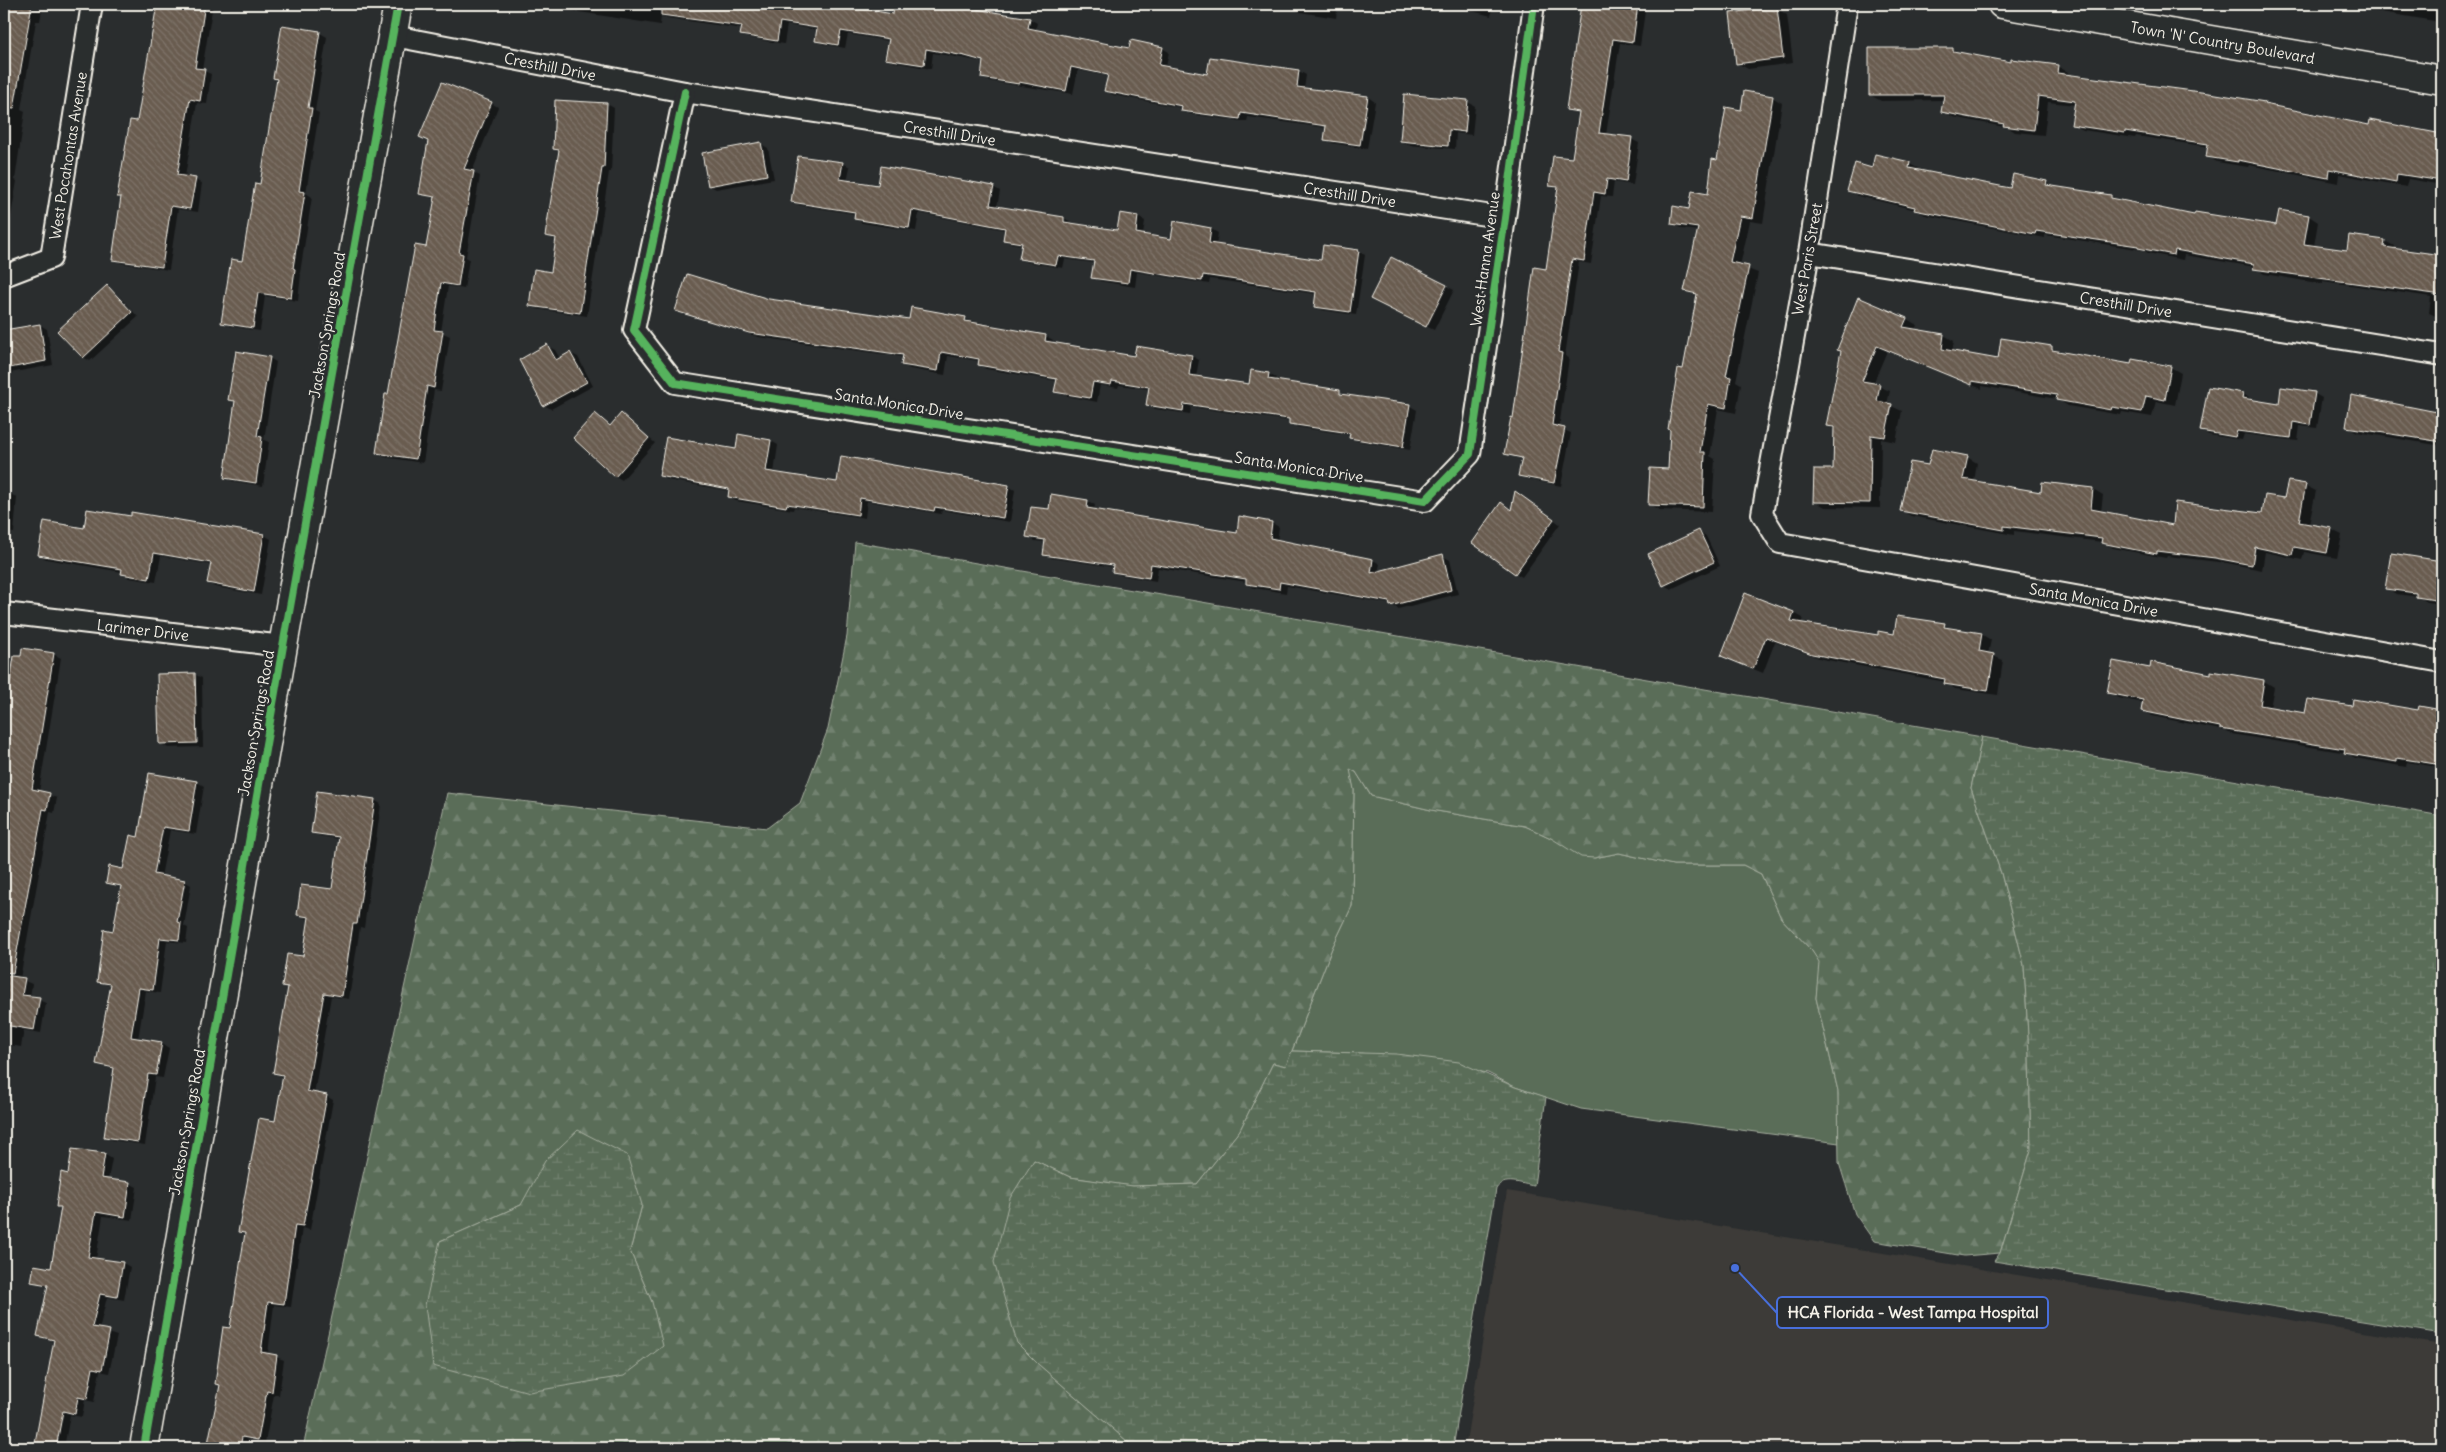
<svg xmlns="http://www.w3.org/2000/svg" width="2446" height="1452" font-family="Delius,sans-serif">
	<defs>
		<pattern id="forest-firs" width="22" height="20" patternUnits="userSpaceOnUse" patternTransform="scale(1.25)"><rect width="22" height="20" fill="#5a6d58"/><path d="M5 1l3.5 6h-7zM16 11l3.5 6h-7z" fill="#728270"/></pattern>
		<pattern id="wetland-marsh" width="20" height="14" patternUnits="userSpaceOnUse" patternTransform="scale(1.25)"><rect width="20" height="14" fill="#5a6d58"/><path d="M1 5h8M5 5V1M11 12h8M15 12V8" fill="none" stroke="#728270"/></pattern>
		<pattern id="building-back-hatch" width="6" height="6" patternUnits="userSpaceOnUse" patternTransform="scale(1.25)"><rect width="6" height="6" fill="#695c50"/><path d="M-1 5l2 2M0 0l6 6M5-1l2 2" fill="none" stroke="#7f7469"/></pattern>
	</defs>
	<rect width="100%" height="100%" fill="#2a2d2e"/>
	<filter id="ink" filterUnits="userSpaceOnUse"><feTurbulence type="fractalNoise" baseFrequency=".02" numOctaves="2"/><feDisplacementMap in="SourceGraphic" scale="10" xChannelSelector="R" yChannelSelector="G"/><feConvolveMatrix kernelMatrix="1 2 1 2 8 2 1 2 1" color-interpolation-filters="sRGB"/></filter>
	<g filter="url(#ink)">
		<path fill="#3d3b38" d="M1507,1191L2442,1345V1448H1465Z"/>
		<path fill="#5a6d58" stroke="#a7afa0" d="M1349,769L1356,772L1371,796L1431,810L1525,826L1594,858L1619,853L1673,865H1743L1761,874L1781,918L1812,951L1820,962L1816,998L1838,1091L1839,1143L1581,1109L1515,1087L1488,1073L1361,1053L1292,1051L1332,948L1352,906L1354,790Z"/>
		<path fill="url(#forest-firs)" stroke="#a7afa0" fill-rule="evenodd" d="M855,542L1982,737L1971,788L2001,873L2024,965L2029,1053L2031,1150L2000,1253L1964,1256L1874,1241L1855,1214L1839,1163L1838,1091L1816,998L1819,962L1812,951L1781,918L1761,874L1743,865H1673L1619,853L1594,858L1581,857L1551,838L1525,826L1431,810L1371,796L1356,772L1350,769L1354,790L1352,906L1332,948L1286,1066L1273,1063L1240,1130L1197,1184L1133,1186L1116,1184L1070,1177L1034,1160L1038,1364L1135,1448H303L447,793L767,828L800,803L828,729L847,636ZM521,1205H642L630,1251L652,1302L440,1241Z"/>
		<path fill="url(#wetland-marsh)" stroke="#a7afa0" d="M1982,737L2442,816V1334L1994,1261L2000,1253L2031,1150L2029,1053L2024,965L2001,873L1971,788Z
			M1292,1051L1396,1054L1459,1062L1515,1087L1546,1097L1534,1186C1521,1184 1504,1176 1496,1189L1453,1448H1135L1038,1364L1017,1343L994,1262L1010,1198L1034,1160L1070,1177L1133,1186L1197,1184L1240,1130L1273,1063L1286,1066Z
			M578,1130L627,1155L642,1205L630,1251L652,1302L663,1346L624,1376L529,1392L433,1366L425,1305L440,1241L521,1205L545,1161Z"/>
		<path fill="#0007" d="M4,4H43L40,21H36L21,109L25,111L15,180L17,181L5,251Z
			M158,4H213L202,70L211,74L207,104L197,103L185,177L202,183L198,212L178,209L169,270L121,263L114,259L123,198L119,196L138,122Z
			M530,4H838L837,11H839L840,4H847L846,7L894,16L896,4H939L1030,19L1037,23L1035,31L1130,49L1162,48L1169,52L1166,67L1208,76L1211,58L1299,71L1306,75L1304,89L1368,97L1375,102L1367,149L1332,143L1325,139L1327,128L1248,117L1247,122L1190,114L1183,108L1113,95L1106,91L1108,76L1078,70L1073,94L989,81L982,77L984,62L973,60L933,53L931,69L894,62L887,58L889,41L848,34L845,48L823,44L816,40L818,30L787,25L784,44L749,38L742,34L743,29L661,17L660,25Z
			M1227,4H1265L1264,10Z
			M1294,4H1338L1336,18L1300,12L1293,8Z
			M1397,4H1414L1413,6Z
			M1446,4H1494L1491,16Z
			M1582,4H1646L1640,46L1620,43L1606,135L1631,139L1639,143L1633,185L1614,182L1612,197L1601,196L1591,264L1579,262L1565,356L1569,358L1559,428L1571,433L1561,486L1527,479L1520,475L1523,459L1505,453L1547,270L1559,189L1550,185L1573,160L1580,114L1567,109Z
			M2334,4H2442V25L2434,21Z
			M1776,8L1787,15L1793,63L1748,69L1737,63Z
			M283,27L320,33L327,37L315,111L319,113L306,193L312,197L300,273L301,274L298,301L265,296L260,331L230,326L223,322L243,262L261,185L278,80Z
			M1870,49H1953L1961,54L2012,63L2057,66L2068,72L2067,75L2264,103L2272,107L2370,127L2371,122L2442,134V185L2408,179L2406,187L2339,174L2338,183L2249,165L2248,167L2217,162L2207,156L2209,147L2136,136L2135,138L2083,130L2073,124L2075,105L2048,102L2044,135L2015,132L2009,128L1953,117L1942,111L1945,100L1881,101L1870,95Z
			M1405,96L1468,102L1475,106L1472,135L1456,133L1455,149L1408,145L1401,141Z
			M1772,97L1782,103L1763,223L1750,221L1740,266L1758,273L1736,381L1741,384L1736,413L1718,409L1710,456L1715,459L1712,512L1659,510L1649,504L1669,470L1684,370L1698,297L1686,290L1699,231L1682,229L1672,223L1709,195L1718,161L1742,111Z
			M491,103L498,107L472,172L480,176L466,257L469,259L464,289L448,286L441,332L450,336L441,391L434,390L423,463L384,457L377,452L389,396L427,249L436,199L420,193Z
			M607,104L614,108L611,172H609L587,316L537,309L530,305L552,274L557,240L546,235L560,152L554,149Z
			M761,144L768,148L774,179L716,189L709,185Z
			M843,163L850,167L847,181L879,186L993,187L1000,191L997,207L1064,218L1071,222V224L1118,231L1138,217L1145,221L1143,235L1172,241L1211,229L1218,233L1216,246L1322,262L1358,251L1365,255L1356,315L1322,310L1315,306L1317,294L1210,279L1209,284L1137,272L1135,287L1100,281L1093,277L1095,263L1065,259L1063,268L1027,262L1020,258L1022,245L1011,243L1004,239L1006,230L919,213L916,231L862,223L855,218L856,214L799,205L792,201Z
			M1910,164L1919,169V171L2011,189L2047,183L2056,188L2111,196L2120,201L2195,216L2277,227L2309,216L2318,222L2314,246L2348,251L2385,241L2394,246V250L2442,257V319L2429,313L2431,297L2323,281V284L2264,274L2255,267L2184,255L2183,260L2148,253L2143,250L2045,235V238L1925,215L1916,210L1858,196L1849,190L1873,169Z
			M1391,258L1454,290L1434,330L1378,303Z
			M107,287L114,291L138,317L90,361L83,357Z
			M1859,299L1907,319L1917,325L1915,330L1944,335L1954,341L1952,352L1999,361L2052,348L2061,353L2132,365L2170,367L2181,373L2175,405L2156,401L2152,417L2122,412L2121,415L2068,406L2057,399L1982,386V389L1887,351L1873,384L1890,391L1887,404L1902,411L1896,442L1881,439L1880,508L1825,507L1814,501L1834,471L1835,430L1827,425Z
			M769,300L910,320L912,309L1046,336L1053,340L1052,343L1135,358L1192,356L1199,360L1196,377L1250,385L1269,374L1276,378L1275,382L1410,406L1417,410L1410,450L1358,441L1351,437V435L1297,427L1290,421L1191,407L1190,414L1155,409L1148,405L1150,389L1119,385L1118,388L1100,385L1097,402L1063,395L1056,391L1058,381L986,369L979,365L980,361L948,356L945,375L910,369L903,365L904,357L758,337L677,310Z
			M40,325L47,329L53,365L4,374V332Z
			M547,346L555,350L560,359L570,353L578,357L593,386L551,409L544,405Z
			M269,358L276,362L264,440L269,442L263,486L232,481L225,477L236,403L229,399Z
			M2209,389L2243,394L2250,398V400L2280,405L2315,394L2322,398L2317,428L2300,426L2298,441L2244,434L2242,440L2209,435L2202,431Z
			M2385,404L2442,414V446L2357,432L2347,426Z
			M596,415L611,427L621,415L655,443L622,480L615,476Z
			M739,436L771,441L778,445L774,473L838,483L1008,486L1015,490L1010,522L942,510L941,514L867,501L865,518L794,507L793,510L736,501L729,497L730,491L668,480L661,476L737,450Z
			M1967,457L1977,463L1974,482L2042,494L2043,484L2093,489L2103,495L2101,512L2174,526L2263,514L2306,486L2316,491L2309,525L2332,530L2342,535L2337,558L2304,552L2302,560L2265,552L2262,570L2227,563L2167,556L2166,558L2113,548L2102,542L2014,531V535L1911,516L1902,511L1929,467Z
			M4,492L17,497L14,533L4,532Z
			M1053,496L1088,501L1095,505L1094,511L1238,535L1272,523L1279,527L1277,541L1373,560L1380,564L1378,572L1443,556L1450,560L1458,594L1398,609L1391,604L1287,586L1286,593L1254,588L1247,584V582L1158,568L1156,581L1120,575L1113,571L1114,567L1051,558L1044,554L1046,542L1035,541L1028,536L1050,511Z
			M1522,497L1560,524L1522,577L1515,573L1501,504L1512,511Z
			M132,513L264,535L271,539L261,595L215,587L208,583L212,565L161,556L156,582L129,578L122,572L46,559L39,555L85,529L132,518Z
			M1699,531L1706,536L1720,566L1671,589L1664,585Z
			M2392,555L2442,562V604L2427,602L2419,597L2396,594L2386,588Z
			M1794,613L1803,618L1801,624L1879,637L1944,625L1954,630L1981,634L1991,640L1988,654L2003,660L1998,695L1955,689L1946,682L1822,659L1775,642L1763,673L1722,656Z
			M53,654L61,658L39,792L57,798L54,813L50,812L20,979L32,984L30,997L46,1003L41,1033L24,1030L21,1047L4,1044V726L15,657Z
			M2151,670L2264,681L2274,687L2270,708L2306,715L2353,707L2419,711L2420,707L2442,711V768L2407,762L2406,767L2355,758L2347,753L2231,734L2225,731L2152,716L2143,710L2144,703L2118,698L2108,692Z
			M194,674L202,678L203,747L168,748L161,744Z
			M197,782L204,786L196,834L170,830L161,877L184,881L191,885L184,926L188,928L186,943L167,941L160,993L146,991L138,1039L162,1044L169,1048L163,1078L155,1077L145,1145L112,1140L105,1136L115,1070L97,1064L111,986L98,981L114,932L122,888L107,882L124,870L139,838Z
			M374,800L381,804L364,928L360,927L349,999L331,996L314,1094L326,1096L333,1100L310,1230L302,1228L291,1307L274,1305L268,1354L284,1360L279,1395H274L265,1443L249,1440L248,1448H209L221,1386L216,1383L232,1330L246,1235L239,1231L276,1122L283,1077L275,1073L289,989L283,986L304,958L310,920L298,915L333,891L340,839L320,836L312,832Z
			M4,1097L9,1100L4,1133Z
			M104,1154L112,1159L108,1180L129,1183L137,1187L132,1220L103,1216L96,1259L123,1263L130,1267L124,1300L107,1297L99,1330L117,1336L109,1373L100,1371L94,1402L85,1400L82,1417L70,1415L64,1448H35L55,1342L38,1336L48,1287L32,1281L52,1269L62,1209L58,1206L69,1175Z"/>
		<path fill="url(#building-back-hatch)" stroke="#f4f1e8" d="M4,4H32L14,108L4,107Z
			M157,4H205L195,68L205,69L200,101L190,99L177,175L196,178L190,209L171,206L162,267L112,260L121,197H117L130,120L137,121Z
			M661,4H834L893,14L895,4H945L1030,18L1028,28L1129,48L1131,40L1163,47L1159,65L1207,74L1210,57L1299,70L1297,87L1368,96L1360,145L1324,140L1326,126L1241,113L1240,119L1181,111L1182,106L1104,91L1108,75L1071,67L1066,91L1019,82V84L981,78L983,61L965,56L926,49L924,65L885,59L889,39L841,31L838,45L815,41L817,28L780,22L777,41L740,35L742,26L661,15Z
			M1581,4H1638L1633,42L1613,39L1599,133L1632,137L1626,182L1607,179L1605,194L1594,192L1584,261L1572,259L1558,352L1562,353L1552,425L1565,428L1554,483L1518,476L1522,458L1504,454L1511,417L1513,418L1534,267L1546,269L1558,187L1549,186L1553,156L1572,158L1579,112L1566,110Z
			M1777,7L1783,58L1736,64L1730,13Z
			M282,25L320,31L308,108H312L299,191L305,192L293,268L295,269L291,298L258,293L253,328L221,323L231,259L242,261L255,183L260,184L277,79L273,78Z
			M1869,48H1953V51L2011,62V59L2058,65L2057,73L2216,94L2265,102L2264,104L2369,125L2370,120L2442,134V181L2397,174L2396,182L2329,169L2328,178L2238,160V162L2206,157L2208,144L2125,131V133L2071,125L2075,101L2038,96L2034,130L2003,126L2004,124L1941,112L1944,95H1869Z
			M442,82L492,102L464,169L474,171L459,253L463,254L458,286L441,283L434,330L443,331L434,388L427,386L416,459L376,453L385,394H388L415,245L426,247L435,197L419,194L428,141L419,137Z
			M1744,91L1773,96L1753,218L1740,216L1730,262L1749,266L1726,376L1731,377L1726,408L1708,404L1700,452H1705L1703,507L1648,505L1650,468L1668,469L1670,430L1668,429L1678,368L1683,369L1697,294L1684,291L1698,228L1671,224L1673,206L1689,209L1692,191L1708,194L1712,159L1717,160L1726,107L1741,110Z
			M1404,94L1468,100L1465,132L1449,130L1448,146L1400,141Z
			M555,100L607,103L604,168H602L580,313L529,306L534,269L551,272L556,238L545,236L559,150L553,149Z
			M761,142L767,175L708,186L702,153Z
			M1875,154L1910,162L1909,168L2010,188L2013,174L2047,181L2046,185L2111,195V198L2194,215L2195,212L2276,225L2279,210L2309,215L2304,244L2347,250L2349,235L2385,240L2384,247L2442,255V295L2253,269L2254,264L2175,250L2174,255L2138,248V246L2036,231L2035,234L1914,210L1915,207L1847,191L1855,163L1872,168Z
			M798,156L843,162L840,179L878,185L881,166L994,186L990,205L1064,217V222L1117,230L1120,213L1138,216L1136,233L1171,239L1174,221L1211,228L1209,243L1321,260L1323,245L1359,250L1350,312L1314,307L1316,292L1203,275L1202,281L1130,269L1128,283L1091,278L1094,261L1058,256L1056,265L1019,259L1022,243L1003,240L1005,228L912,210L909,228L854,219L855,212L791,202Z
			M1391,257L1447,285L1426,327L1370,299Z
			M687,274L769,299L909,319L911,307L966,317L965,321L1046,335L1045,341L1134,356L1136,346L1192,355L1189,375L1249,384L1251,370L1269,373L1268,379L1340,390V394L1410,404L1403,447L1349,438L1350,433L1289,424V419L1184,404L1183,411L1146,405L1149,387L1112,381L1111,385L1093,382L1090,398L1054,392L1057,379L978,365L979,359L941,352L938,371L901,365L903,355L749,333L675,311Z
			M107,285L132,312L83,358L57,331Z
			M1858,297L1907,318L1903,327L1944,334L1942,349L1998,359L2001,338L2052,346V350L2131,364L2132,359L2171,366L2165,400L2146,396L2142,412L2112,407L2111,410L2056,400L2057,395L1972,381V385L1877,346L1862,381L1880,384L1877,401L1892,404L1885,437L1871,435L1870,503L1813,502L1814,469H1833L1834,427L1826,426L1841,351L1837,350Z
			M40,324L46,361L4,369V330Z
			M547,344L556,360L570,352L587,382L543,406L519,360Z
			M236,351L270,357L257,436L262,437L256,483L224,478L235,401L228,400Z
			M2208,387L2243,393L2242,398L2279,404L2281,387L2315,392L2310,425L2293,422L2291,438L2237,431L2235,437L2200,431Z
			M2351,395L2442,413V442L2346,427Z
			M595,413L610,426L621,413L649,438L615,477L573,438Z
			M738,434L771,440L766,471L837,482L841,456L1009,485L1003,518L935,507L934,511L860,498L858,515L787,504L786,507L728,497L729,489L659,476L666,437L736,449Z
			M1932,449L1968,456L1963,479L2041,492L2042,482L2093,488L2091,509L2173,525L2175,502L2262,513L2265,495L2284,498L2288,481L2306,484L2299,522L2332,528L2327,553L2294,547L2292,555L2255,547L2252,565L2215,558L2157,551V554L2101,543L2102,538L2004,526V530L1900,511L1910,462L1928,465Z
			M1515,491L1554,519L1515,574L1472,543L1501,502L1511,510Z
			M1051,494L1088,500L1087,508L1237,533L1239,516L1272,522L1270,538L1373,559L1371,573L1443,554L1451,590L1390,606L1389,602L1280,582L1279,589L1246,584V579L1151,564L1149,578L1112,572L1113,565L1043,555L1045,540L1026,537L1031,507L1049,509Z
			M87,509L131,516V512L264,534L254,592L207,583L211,563L154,553L149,579L121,574L122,569L38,555L44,521L84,528Z
			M1699,530L1714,562L1663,586L1648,554Z
			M2391,553L2442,561V601L2416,597V593L2385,589Z
			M1745,593L1794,612L1791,621L1878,635V631L1894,634L1897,616L1945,623L1944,627L1982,633L1979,651L1994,654L1988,691L1944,684L1945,679L1812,654L1766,637L1753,669L1721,656Z
			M22,648L54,653L32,789L50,793L47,810L43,809L13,973L4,972V723L14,656H21Z
			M2113,661L2150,668L2151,662L2211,674V671L2264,680L2260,705L2305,713L2308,699L2352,706L2353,699L2418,710L2419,706L2442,710V765L2397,758V762L2344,753L2345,749L2220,729V727L2141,711L2143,700L2107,693Z
			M195,673L197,743L159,744L157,674Z
			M149,773L197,781L189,831L163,827L154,874L185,880L177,922L181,923L179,940L160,938L153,990L139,988L131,1037L162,1042L156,1075L148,1074L138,1142L104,1137L114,1068L96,1064L111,984L97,982L104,929L113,931L121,886L106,883L109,866L123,869L130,835L138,837Z
			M317,791L375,799L357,924H353L342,996L324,993L307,1091L327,1095L303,1226L295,1225L284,1304L268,1302L261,1352L277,1355L272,1392L267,1391L258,1440L242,1437L240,1448H207L220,1385L215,1384L223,1327L230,1328L245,1233L238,1232L259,1118L275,1121L283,1075L273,1073L288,987L282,986L287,954L303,956L309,917L297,915L301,885L332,889L339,837L311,833Z
			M4,975L25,978L22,995L40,997L34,1030L4,1025Z
			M72,1149L105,1153L101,1178L130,1182L125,1217L96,1212L88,1257L123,1262L117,1297L100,1294L92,1327L110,1330L102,1370L93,1368L87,1399L78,1397L75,1414L63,1411L56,1448H34L54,1340L37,1336L48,1285L31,1282L34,1265L51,1268L61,1207H56L61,1172L68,1174Z"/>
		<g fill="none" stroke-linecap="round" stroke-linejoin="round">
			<g stroke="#f4f1e8" stroke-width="24">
				<g id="street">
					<path id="s1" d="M1847,4L1809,253L1762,514L1780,543L2442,662"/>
					<path id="s2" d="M394,36L685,92L1505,218"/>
					<path d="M685,92L634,330L675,383L1425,501L1470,454L1505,218L1534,4"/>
					<path id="s3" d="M1809,253L2442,355"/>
					<path id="s4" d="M4,276L51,258L92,4"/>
					<path id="s5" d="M4,613L283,646"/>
				</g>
			</g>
			<g stroke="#f4f1e8" stroke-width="31">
				<g id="secondary">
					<path id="s6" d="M2002,4L2442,80"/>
					<path d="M144,1448L283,646L398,4"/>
				</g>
			</g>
			<use href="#street" stroke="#2a2d2e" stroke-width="20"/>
			<use href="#secondary" stroke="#2a2d2e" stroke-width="28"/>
			<g stroke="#2a2d2e" stroke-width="11">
				<path id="cycleway" d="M685,92L634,330L675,383L1425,501L1470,454L1505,218L1534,4
					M144,1448L283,646L398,4"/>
			</g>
			<use href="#cycleway" stroke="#56b35d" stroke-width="8"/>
		</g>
	</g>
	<g text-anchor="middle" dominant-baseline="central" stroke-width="5" stroke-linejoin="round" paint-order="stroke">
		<g font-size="15" fill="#f4f1e8" stroke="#2a2d2e">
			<text stroke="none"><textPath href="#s6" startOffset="224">Town 'N' Country Boulevard</textPath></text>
			<text stroke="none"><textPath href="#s2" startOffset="159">Cresthill Drive</textPath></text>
			<text stroke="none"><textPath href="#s2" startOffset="564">Cresthill Drive</textPath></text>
			<text stroke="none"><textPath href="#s4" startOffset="154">West Pocahontas Avenue</textPath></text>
			<text stroke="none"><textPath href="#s2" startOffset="969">Cresthill Drive</textPath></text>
			<text transform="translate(1485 259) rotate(-82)">West Hanna Avenue</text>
			<text transform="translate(1807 259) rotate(-80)">West Paris Street</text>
			<text stroke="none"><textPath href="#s3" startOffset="321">Cresthill Drive</textPath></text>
			<text transform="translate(327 325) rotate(-80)">Jackson Springs Road</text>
			<text transform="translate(899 404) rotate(9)">Santa Monica Drive</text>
			<text transform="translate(1299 467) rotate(9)">Santa Monica Drive</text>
			<text stroke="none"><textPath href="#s1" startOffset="870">Santa Monica Drive</textPath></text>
			<text stroke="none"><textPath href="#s5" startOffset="140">Larimer Drive</textPath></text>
			<text transform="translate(256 723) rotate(-80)">Jackson Springs Road</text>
			<text transform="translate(187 1122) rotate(-80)">Jackson Springs Road</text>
		</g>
	</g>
	<path fill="none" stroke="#486fdb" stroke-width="2" d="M1735 1268L1777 1313"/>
	<circle fill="#486fdb" stroke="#2a2d2e" stroke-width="2" cx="1735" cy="1268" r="5"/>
	<rect fill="#2a2d2e" stroke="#486fdb" stroke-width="2" x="1777" y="1297" width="271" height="31" rx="5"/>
	<g font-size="16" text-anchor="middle" font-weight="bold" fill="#f4f1e8">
		<text x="1913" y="1318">HCA Florida - West Tampa Hospital</text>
	</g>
	<rect width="2446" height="1452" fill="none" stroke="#2a2d2e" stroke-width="20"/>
	<rect x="10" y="10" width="2426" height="1432" fill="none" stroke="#f4f1e8" stroke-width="2" filter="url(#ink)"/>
</svg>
